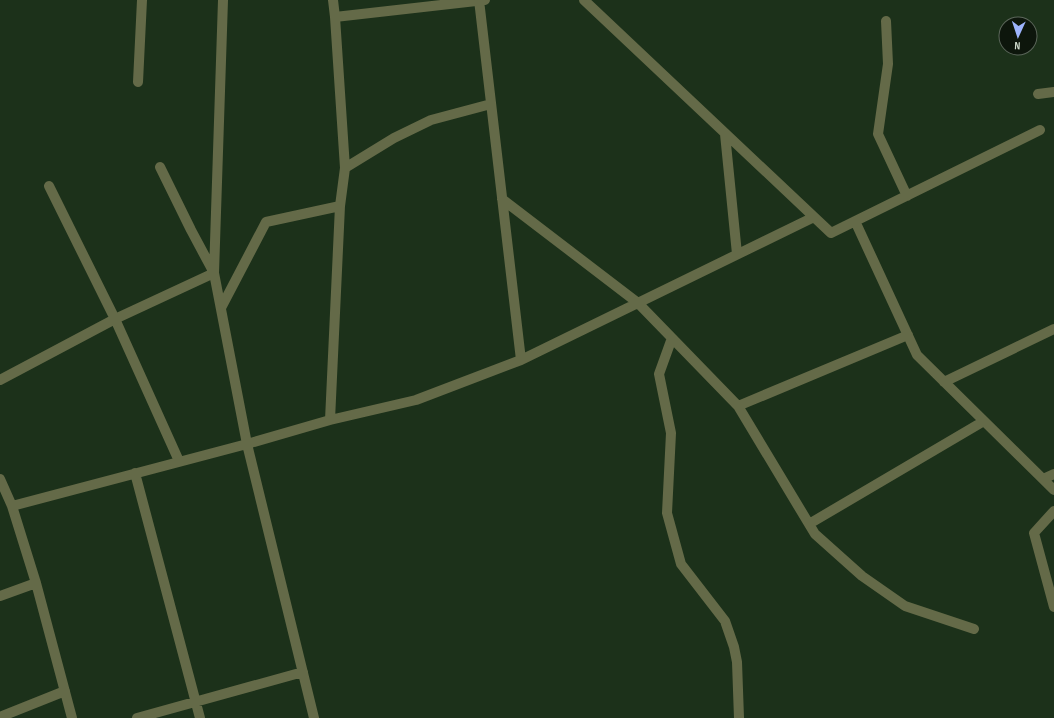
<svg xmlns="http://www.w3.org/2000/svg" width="1054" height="718" font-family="'Sofia Sans Condensed',sans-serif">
	<rect width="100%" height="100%" fill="#1c311a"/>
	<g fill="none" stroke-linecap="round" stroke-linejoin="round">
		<path stroke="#646a48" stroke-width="10" d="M223,0L214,273L247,444L314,718
			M479,0L521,360
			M584,0L831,233L1040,130
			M335,17L485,0
			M886,21L888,64L878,134L907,196
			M138,82L142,0
			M1038,94L1054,92
			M725,134L737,254
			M160,167L191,230L214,273
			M345,168L394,138L431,120L491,104
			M49,186L115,319L179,461
			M502,199L638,303L738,406L815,534L862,576L905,606L974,629
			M855,221L917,355L1054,490
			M221,308L266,222L340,206
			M672,338L659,374L671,433L667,513L681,564L725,621L734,647L737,662L739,718
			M0,380L115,319L214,273
			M944,382L1054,329
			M738,406L908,335
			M330,420L340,206L345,168L335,17L333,0
			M135,473L200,718
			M0,479L12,506L36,583L72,718
			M1043,479L1054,474
			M12,506L247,444L330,420L416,400L521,360L814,217
			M1054,511L1034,533L1054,607
			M809,524L984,421
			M0,596L36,583
			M0,717L65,691
			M137,718L303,672"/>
	</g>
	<g transform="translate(1018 36) rotate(183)"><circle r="19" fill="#0d160c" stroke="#5b665a"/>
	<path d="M0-3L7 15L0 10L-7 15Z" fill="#9db4fd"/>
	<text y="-6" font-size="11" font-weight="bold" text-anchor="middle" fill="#d0ddce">N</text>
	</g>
</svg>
